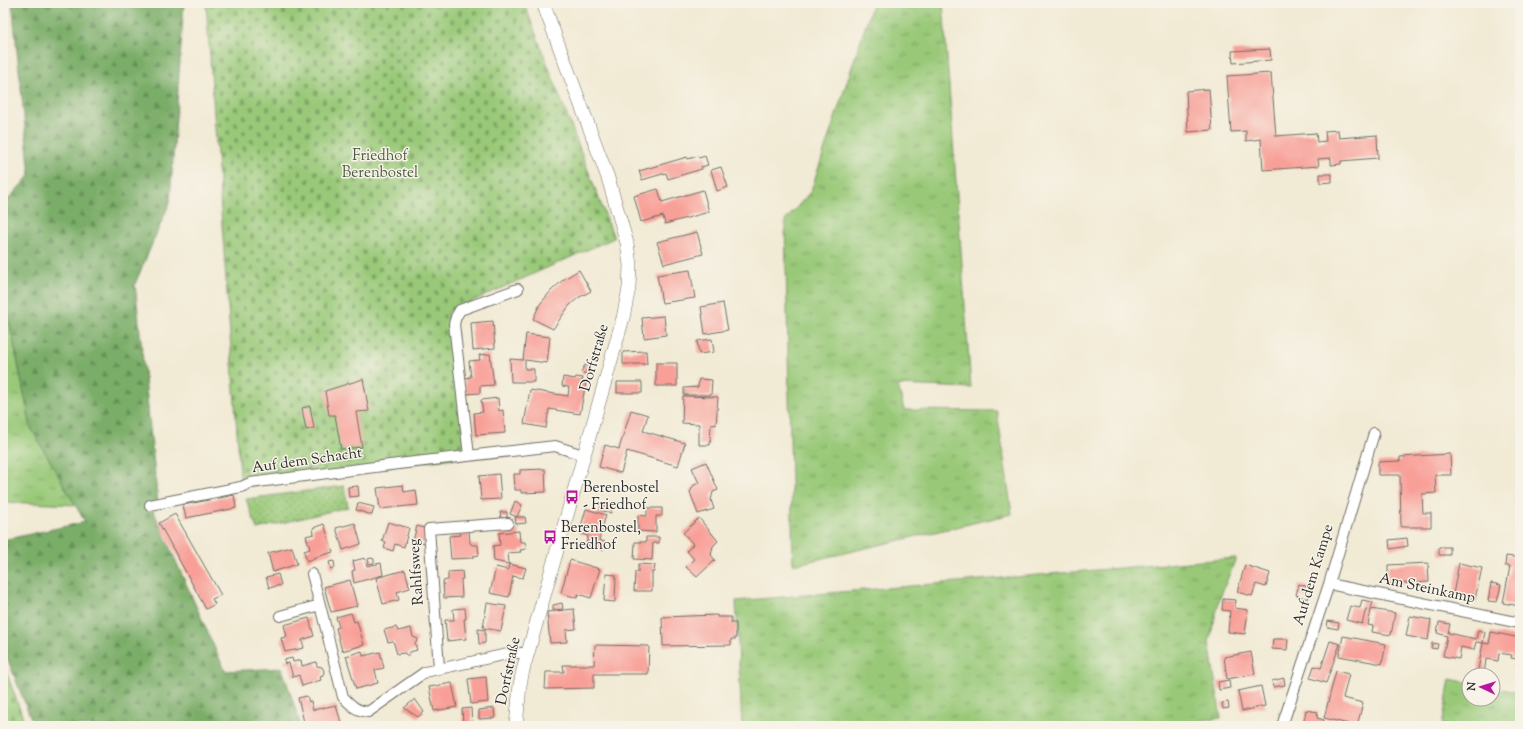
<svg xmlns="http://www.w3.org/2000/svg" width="1523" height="729" font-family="'Sorts Mill Goudy',serif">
	<defs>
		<pattern id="grass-tufts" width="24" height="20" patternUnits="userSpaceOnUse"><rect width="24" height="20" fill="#99c978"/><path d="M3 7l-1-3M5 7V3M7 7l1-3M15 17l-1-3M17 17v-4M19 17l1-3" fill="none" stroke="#7da363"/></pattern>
		<pattern id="forest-firs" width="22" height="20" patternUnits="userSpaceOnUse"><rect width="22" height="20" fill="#7aad68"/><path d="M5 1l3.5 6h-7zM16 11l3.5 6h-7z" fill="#648d56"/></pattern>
		<pattern id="cemetery-stones" width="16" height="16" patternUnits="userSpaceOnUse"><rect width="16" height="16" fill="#99c978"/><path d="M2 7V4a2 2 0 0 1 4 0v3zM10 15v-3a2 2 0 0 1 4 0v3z" fill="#7da363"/></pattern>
		<pattern id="park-dots" width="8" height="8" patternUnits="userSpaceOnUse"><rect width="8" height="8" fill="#99c978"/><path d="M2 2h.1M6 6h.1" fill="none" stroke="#7da363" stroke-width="1.8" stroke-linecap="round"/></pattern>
	</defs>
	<rect width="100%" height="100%" fill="#f7f3e8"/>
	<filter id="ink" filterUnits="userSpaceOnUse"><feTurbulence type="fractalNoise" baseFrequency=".025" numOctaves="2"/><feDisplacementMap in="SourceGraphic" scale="8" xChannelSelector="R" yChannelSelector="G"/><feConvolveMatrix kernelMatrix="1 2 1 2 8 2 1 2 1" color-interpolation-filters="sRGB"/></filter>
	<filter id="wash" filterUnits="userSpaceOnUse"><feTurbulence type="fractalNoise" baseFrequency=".012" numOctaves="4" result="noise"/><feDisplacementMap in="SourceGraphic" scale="16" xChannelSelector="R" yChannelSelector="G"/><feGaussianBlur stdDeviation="0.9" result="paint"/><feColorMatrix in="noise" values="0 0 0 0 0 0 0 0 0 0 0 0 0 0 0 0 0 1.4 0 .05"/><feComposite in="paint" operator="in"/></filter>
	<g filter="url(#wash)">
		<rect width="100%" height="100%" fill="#f1ead4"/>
		<path fill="url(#grass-tufts)" stroke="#627a52" d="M873,3H943L971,388L898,385L904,410L997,411L1012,514L793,565L785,221L811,191Z
			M3,290L31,428L76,505L3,502V431L4,429L3,428Z
			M1236,558L1220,597L1209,642L1221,718L1151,726H742L736,601Z
			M1450,679L1469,683V699H1493V687L1520,693V726H1442Z"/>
		<path fill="url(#forest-firs)" stroke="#526c4a" d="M12,3H184L170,202L135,284L158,504L150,503L225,671L282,668L301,726H34L3,648V540L85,522L31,428L3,290V205L30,175Z"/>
		<path fill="url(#cemetery-stones)" stroke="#627a52" d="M206,3H524L614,238L448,312L469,456L241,487Z
			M3,663L26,726H3Z"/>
		<path fill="url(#park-dots)" stroke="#627a52" d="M344,486L348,507L257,529L246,499Z"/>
		<g id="blocks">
			<path fill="#f89f97" d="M1270,49L1271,60L1233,63L1232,51Z
				M1271,73L1276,136L1316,133L1317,142L1326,141L1325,131L1338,130L1339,138L1377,135L1378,158L1341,161V164L1331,165V158L1318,159L1319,166L1263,170L1261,139L1246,141V131L1231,132L1227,76Z
				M1209,89L1212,130L1188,132L1186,91Z
				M698,156L699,158L705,156L708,165L701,167L702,169L668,179L666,173L642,180L639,171L687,157L688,159Z
				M721,167L728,187L717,191L711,170Z
				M1320,174H1332V182L1320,183Z
				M658,189L662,202L703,190L709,212L665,224L663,216L641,222L634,196Z
				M697,232L703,254L664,264L657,242Z
				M579,270L591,291L578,298L569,306L553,329L533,319L540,304L551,291L564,279Z
				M690,270L695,298L662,303L657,275Z
				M723,303L728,330L705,334L701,307Z
				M664,316L666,335L644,338L642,318Z
				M493,321L495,348L473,350L471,323Z
				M526,334L550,337L547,363L525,360V369H534V382H511L510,359L523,360Z
				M712,339L714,352L699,354L697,341Z
				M646,351L647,364H623V352Z
				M490,354L494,385L480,386V393L466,394L464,378L471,377L469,361L480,360L479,355Z
				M656,363H677V386H656Z
				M585,365L590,368L586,374L581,372Z
				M563,377L575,379L576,377L583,378L582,381L586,382L580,414L549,409L546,428L524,424L530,390L568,396L569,387L562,386Z
				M363,379L369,411L356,412L362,447L341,449L335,415H329L325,391Z
				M699,379L712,380L711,395H684V388L698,387Z
				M617,382H642V393H617Z
				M683,396L718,397L716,425L711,424L710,445H699V424L682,423Z
				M498,398L499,411L503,410L505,433L476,435L474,413L483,412L481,400Z
				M310,406L314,428L306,430L302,408Z
				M631,410L648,415L643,431L685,443L678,466L627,451L621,473L599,467L605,445L619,449Z
				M1450,454L1451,475H1435L1436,493L1422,494L1423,513H1431V527H1401L1400,475H1378V462L1400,461V457Z
				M706,462L718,490L713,492L711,500L714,509L698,514L690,492L694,485L699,483L692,468Z
				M545,469L546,492L521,493V490H515L514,474H520V470Z
				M499,474L501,499L481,500L479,476Z
				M403,485L404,492L416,490L418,505L380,509L377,488Z
				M358,486L359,496L349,497L348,487Z
				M234,495L236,508L186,518L183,505Z
				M515,501L522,505L517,517H525L526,523L516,524L515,517H517L510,514Z
				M358,503L374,507L372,515L356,510Z
				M601,505L612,508L611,513L600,510Z
				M647,508H662V516H656V532L638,531V515L647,516Z
				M586,509L606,515L599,540L605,542L603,550L586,545L588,536L579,533Z
				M500,512H507V518H501Z
				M175,514L221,595L212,599L215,604L206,609L159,523Z
				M699,518L718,541L713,546L711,555L715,560L697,577L686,567L694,559L687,551L693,544L683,533Z
				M388,522L409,528L404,547L395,544L393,551L384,548L386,542L382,541Z
				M355,523L361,544L343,550L336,528Z
				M324,524L333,552L313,558V559L307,561L304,551L310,549L306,536L314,534L313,528Z
				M417,526L424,528L425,543L413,541Z
				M469,530L470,543L472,545H478L479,555L473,556V558L451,559L449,536L461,535L460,531Z
				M519,531L520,542H525L526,549L520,550L521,552L508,553L509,564L494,561L493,546L500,545L499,533Z
				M646,537H659V543H653L652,560L634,559L635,542H646Z
				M1407,538L1408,546L1390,549L1389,540Z
				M292,547L297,564L273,572L268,553Z
				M1439,547H1450V555H1439Z
				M1506,556L1520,558V606L1503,603L1510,566H1505Z
				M365,558L367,566L381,563L383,575L354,583L352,571L355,570L353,561Z
				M371,558L374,559V563L369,564L368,559Z
				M570,560L600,569L591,598L578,594L577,598L561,593Z
				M334,561L335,568L331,569L329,562Z
				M1428,563L1429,582L1388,584V565Z
				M1459,563L1482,568L1475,599L1453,594Z
				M509,564L526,568L523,578L513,576L509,597L490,593L496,567L508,570Z
				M638,564L655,565L654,572H652V591H634L635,572H638Z
				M1245,565L1270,573L1266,587L1256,584L1252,596L1237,592Z
				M405,570L410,588L397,592L399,600L383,604L376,578Z
				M462,571L463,579H461L462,597L444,598L443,581L448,580V572Z
				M278,574L281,585L269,588L266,577Z
				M606,574L616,575L615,602L604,601Z
				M350,580L357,606L331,612L324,587Z
				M1491,583L1501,585L1497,602L1488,601Z
				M1299,584L1311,588L1308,599L1296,595Z
				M1223,599L1236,600L1235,608L1248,610L1245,634L1228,632L1230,611L1222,610Z
				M1362,600L1373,602L1371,609L1395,613L1391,635L1372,632L1373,626L1368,625L1371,610L1366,609L1362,624L1346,620L1350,606L1360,608Z
				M487,603L506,606L501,631L483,628Z
				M562,603L563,609L553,610V605Z
				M465,608L466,619H464L466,639L447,641L445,620H454L453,609Z
				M574,609L576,629L566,630L567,642L550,643L547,612Z
				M351,613L354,622L357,621L364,645L342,651L336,628L339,627L336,617Z
				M717,615V617H731V623H736V639H731V645L663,646L662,617Z
				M1410,616L1431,620L1428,640L1406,636Z
				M309,618L314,636L302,640L304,648L285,652L281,638L287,637L284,625Z
				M1328,621L1339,623L1338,629L1327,627Z
				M1439,622L1450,624L1448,633L1476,639L1478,630L1485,632L1483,643L1476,642L1474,650L1461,647L1459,659L1443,656L1447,636L1437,633Z
				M396,627L398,631L411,628L413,637L418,639L415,644L417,650L410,652L408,656L404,653L397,654L393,641L388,642L384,630Z
				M478,629L485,630V643L479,644Z
				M1491,632L1520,638V666L1516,665L1517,659L1511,658L1512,655L1499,653L1498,661L1486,659L1484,675H1477L1483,643L1489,644Z
				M1343,636L1386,644L1382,664L1339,656Z
				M1273,639H1288L1287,650L1272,649Z
				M1330,641L1340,644L1326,683L1310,678L1314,666L1321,668Z
				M1432,643L1438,644L1437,649L1431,648Z
				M595,645L649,646L648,674H594V688L545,689L546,672H564L563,665H594Z
				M362,651L363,656L380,652L384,668L375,670L378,683L356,689L346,656Z
				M1251,652L1255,674L1227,679L1224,657Z
				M292,658L293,662L301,660L302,666L316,662L317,666L322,667L324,671L323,676L320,677L321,680L302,686L299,675L293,677L289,663L285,664L284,660Z
				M1336,671L1349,674L1343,698L1363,703L1357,726L1324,718Z
				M486,677L488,702L471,704L468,679Z
				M1284,678L1285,685L1273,687L1272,681Z
				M1229,680L1230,688L1219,690L1218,682Z
				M452,683L457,707L434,711L429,687Z
				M1261,686L1265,706L1242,711L1238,691Z
				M307,696L309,702L311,701L313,710L336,705L342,726H305L298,698Z
				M415,699L424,712L418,717L404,708Z
				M1228,702L1229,708L1223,709L1222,703Z
				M471,708L472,723H463L462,709Z
				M494,708L495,718L479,719V710Z
				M1306,710L1318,712L1317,718L1324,720L1322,726H1303Z"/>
		</g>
	</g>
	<g filter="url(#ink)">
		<use href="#blocks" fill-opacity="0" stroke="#706e66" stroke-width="1"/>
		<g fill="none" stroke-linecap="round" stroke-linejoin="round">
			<g stroke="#706e66" stroke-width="12">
				<path id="minor" d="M469,456L454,324L456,317L460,310L518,289
					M150,505L241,487L250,483L398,464L555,446L583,455
					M312,574L320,605
					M1329,584L1520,623
					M280,616L320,605L343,697C352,706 355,710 368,712L425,672L512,653H528
					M439,668L429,529L508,523
					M1282,726L1329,584L1374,433"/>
			</g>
			<g stroke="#706e66" stroke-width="14">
				<path id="tertiary" d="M516,726L520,685L523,670L623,318L629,288L630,265L627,243L608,178L543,3"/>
			</g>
			<use href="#minor" stroke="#fff" stroke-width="10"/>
			<use href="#tertiary" stroke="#fff" stroke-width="13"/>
		</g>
	</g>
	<defs>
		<g id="bus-bare" transform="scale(1.08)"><path d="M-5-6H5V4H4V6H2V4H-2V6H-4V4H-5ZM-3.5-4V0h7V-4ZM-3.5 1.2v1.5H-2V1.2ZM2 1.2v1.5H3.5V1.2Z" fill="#b5179e" stroke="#f7f3e8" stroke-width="2.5" paint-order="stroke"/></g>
	</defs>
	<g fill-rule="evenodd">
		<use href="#bus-bare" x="572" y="497"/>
		<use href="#bus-bare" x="550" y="537"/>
	</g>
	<g text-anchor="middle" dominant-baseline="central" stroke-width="3" stroke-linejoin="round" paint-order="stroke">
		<g font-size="15" fill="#4c5a42" stroke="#f7f3e8">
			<text x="380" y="156">Friedhof<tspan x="380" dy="17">Berenbostel</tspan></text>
		</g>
		<g font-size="15" fill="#2b2b2b" stroke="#f7f3e8">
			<text transform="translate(595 358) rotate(-74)">Dorfstraße</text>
			<text transform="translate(307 461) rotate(-8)">Auf dem Schacht</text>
			<text transform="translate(417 572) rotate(-94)">Rahlfsweg</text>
			<text transform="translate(1314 575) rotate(-73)">Auf dem Kampe</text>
			<text transform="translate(1427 589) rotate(12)">Am Steinkamp</text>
			<text transform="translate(509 671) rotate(-78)">Dorfstraße</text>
		</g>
		<g font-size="15" fill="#2b2b2b" stroke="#f7f3e8" text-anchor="start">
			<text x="583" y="488">Berenbostel<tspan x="583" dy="17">- Friedhof</tspan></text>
			<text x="561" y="528">Berenbostel,<tspan x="561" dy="17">Friedhof</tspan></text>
		</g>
	</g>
	<rect width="1523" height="729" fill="none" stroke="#f7f3e8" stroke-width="16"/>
	<g transform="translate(1481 687) rotate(274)"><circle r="19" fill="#f7f3e8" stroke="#a5a39c"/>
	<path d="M0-3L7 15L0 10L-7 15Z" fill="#b5179e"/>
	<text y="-6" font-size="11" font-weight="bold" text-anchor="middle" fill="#2b2b2b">N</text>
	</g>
</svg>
